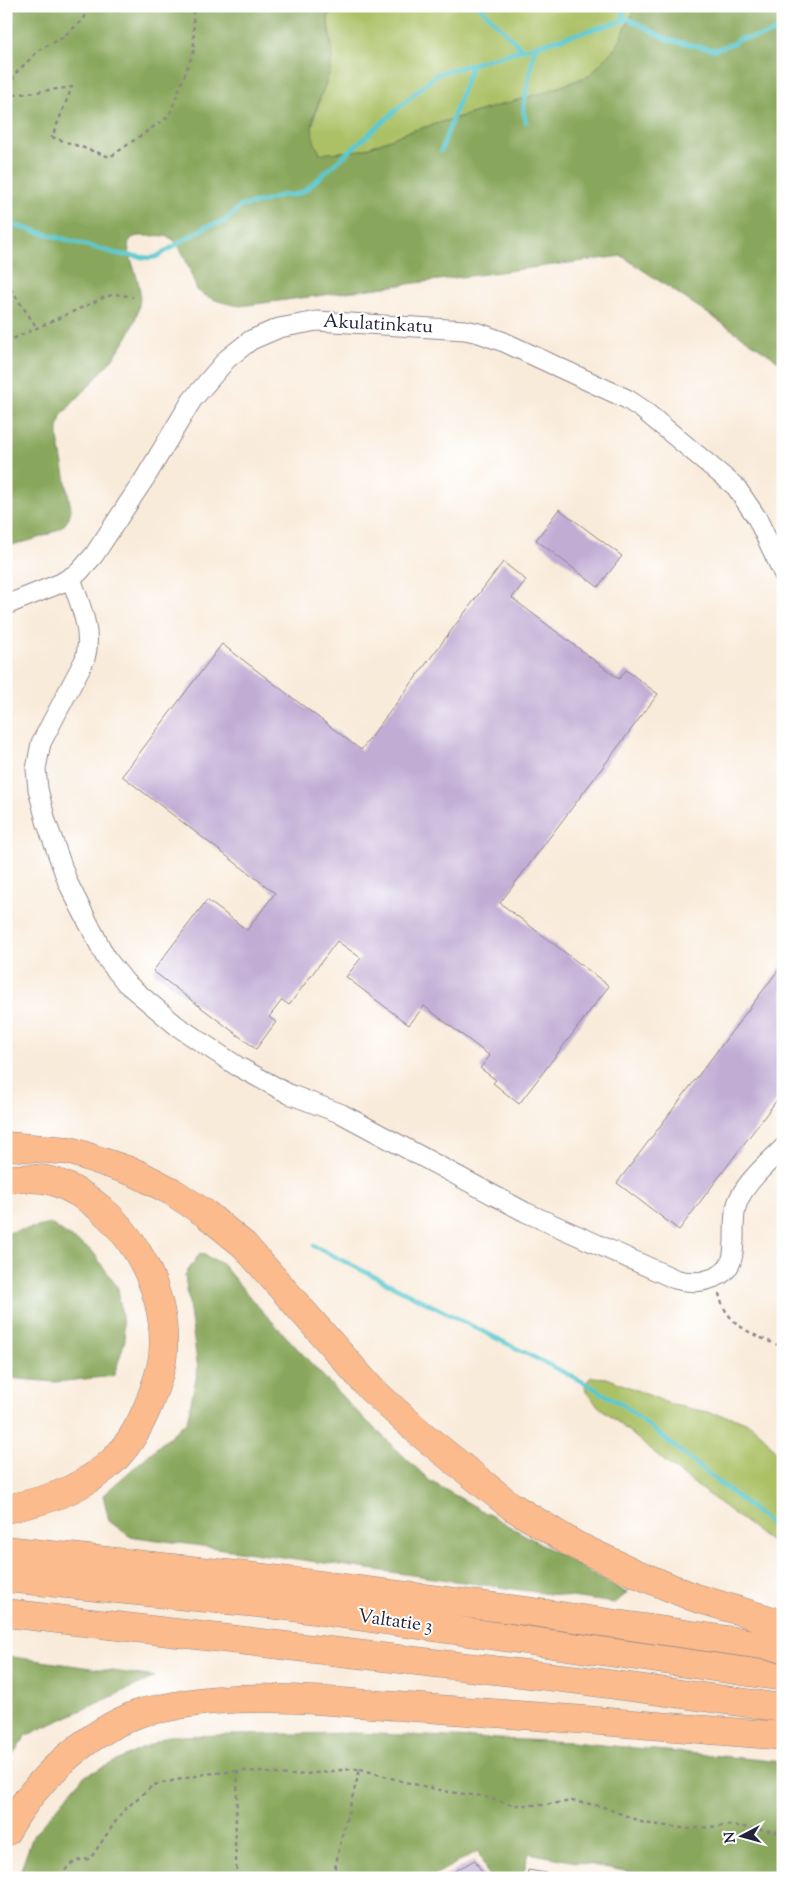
<svg xmlns="http://www.w3.org/2000/svg" width="789" height="1884" font-family="'Sorts Mill Goudy',serif">
	<rect width="100%" height="100%" fill="#fff"/>
	<filter id="ink" filterUnits="userSpaceOnUse"><feTurbulence type="fractalNoise" baseFrequency=".02" numOctaves="2"/><feDisplacementMap in="SourceGraphic" scale="10" xChannelSelector="R" yChannelSelector="G"/><feConvolveMatrix kernelMatrix="1 2 1 2 8 2 1 2 1" color-interpolation-filters="sRGB"/></filter>
	<filter id="wash" filterUnits="userSpaceOnUse"><feTurbulence type="fractalNoise" baseFrequency=".0096" numOctaves="4" result="noise"/><feDisplacementMap in="SourceGraphic" scale="20" xChannelSelector="R" yChannelSelector="G"/><feGaussianBlur stdDeviation="1.12" result="paint"/><feColorMatrix in="noise" values="0 0 0 0 0 0 0 0 0 0 0 0 0 0 0 0 0 1.4 0 .05"/><feComposite in="paint" operator="in"/></filter>
	<g filter="url(#wash)">
		<rect width="100%" height="100%" fill="#f9ebda"/>
		<path fill="#acc166" stroke="#677250" d="M332,6H636L617,46L589,76L542,93L408,132L362,150L321,154L313,143L311,129L333,55L328,21L330,8Z
			M592,1377L607,1378L673,1405L736,1418L750,1424L763,1435L783,1461V1551L668,1464L597,1405L586,1391L585,1386L589,1379Z"/>
		<path fill="#89a75b" stroke="#56644b" d="M6,6H332C322,20 333,40 332,55C332,91 296,120 321,154L362,150L408,132L542,93L589,76L617,46L636,6H783V364L622,256L240,306C227,304 207,299 197,290C192,278 183,246 172,239C165,234 154,236 146,236C140,236 132,235 129,242C125,249 140,280 140,293C141,339 90,383 61,416L58,428V438L71,509C70,514 69,519 65,524C53,536 22,543 6,546Z
			M51,1224L93,1252L118,1288L125,1340L114,1376L55,1382L6,1378V1233Z
			M200,1253L221,1263L254,1302L351,1406L430,1481L627,1593L615,1603L129,1536L109,1521L103,1495L187,1421L198,1369L185,1275Z
			M6,1656L155,1677L27,1735L6,1763Z
			M354,1733L571,1742L783,1762V1878H662L529,1853L522,1878H489L478,1851L429,1878H18L33,1836L83,1777L168,1736Z"/>
		<g fill="none" stroke-linecap="round" stroke-linejoin="round">
			<path stroke="#5cc9d0" stroke-width="4.5" d="M479,6L523,50
				M623,6L624,21
				M526,122L523,110L535,46
				M441,151L472,64
				M6,223L118,254L149,258L156,257L207,226L224,222L241,206L265,201L282,195H293L303,192L437,74L629,19L669,40L715,50L734,43L738,39L763,36L783,29
				M314,1246L589,1385L623,1405L783,1534"/>
		</g>
		<g id="blocks">
			<path fill="#c1acd4" d="M559,509L622,556L598,587L536,540Z
				M503,562L526,580L512,598L619,679L626,670L658,694L500,903L609,986L519,1104L493,1083L496,1080L480,1068L490,1056L424,1006L409,1025L346,977L361,958L337,941L289,1005L282,1000L269,1017L276,1022L256,1049L153,971L207,900L247,930L275,893L122,776L222,644L361,750Z
				M783,964V1092L679,1230L617,1183Z
				M475,1860L485,1878H442Z
				M528,1870L547,1873L546,1878H527Z"/>
		</g>
	</g>
	<g filter="url(#ink)">
		<use href="#blocks" fill-opacity="0" stroke="#8e868a" stroke-width="1"/>
		<g fill="none" stroke-linecap="round" stroke-linejoin="round">
			<g stroke="#8e868a" stroke-width="21">
				<path id="minor" d="M71,578C80,605 93,631 85,659L41,743L36,769L38,789L46,821L68,883L106,958L126,983L177,1026L237,1066L289,1094L342,1114L525,1212L675,1279C688,1283 700,1283 713,1278C748,1266 725,1225 740,1197C750,1178 768,1163 783,1148
					M6,605L61,583L79,572L94,555L145,478L192,400L227,359L251,340L279,328L317,321L465,330L479,333L504,342L627,399L642,409L736,487L757,518L783,573"/>
			</g>
			<g stroke="#8e868a" stroke-width="29">
				<path id="highway" d="M6,1146L71,1151L136,1173L171,1191L206,1214L244,1245L371,1389L421,1434L511,1506L575,1545L635,1573L693,1597L783,1624
					M6,1179C22,1178 40,1177 55,1182C122,1206 169,1283 163,1354C162,1370 155,1386 150,1401C141,1424 126,1451 106,1467C75,1492 45,1501 6,1509
					M6,1550L265,1578L526,1611L783,1648
					M6,1578L285,1606L783,1677
					M6,1613L579,1680L783,1708
					M6,1832C35,1780 84,1734 140,1713C149,1710 160,1709 169,1707C243,1691 322,1701 397,1706C526,1715 654,1725 783,1736"/>
			</g>
			<path stroke="#8e868a" stroke-width="2.5" stroke-dasharray="4 4" stroke-linecap="butt" d="M6,95L15,74L39,50L62,38L84,19L89,6
				M6,96L72,87L52,137L110,157L169,116L194,50L193,6
				M6,100L10,146L6,157
				M6,282L37,328
				M6,342L105,297L115,294L133,297
				M719,1293C725,1326 756,1336 783,1347
				M360,1769L405,1782L449,1792L482,1796L513,1805H543L572,1801L601,1806L644,1823L689,1829L729,1825L776,1832L783,1835
				M62,1878C66,1864 76,1859 90,1859L122,1812L153,1785L205,1774L238,1771
				M237,1878L235,1842L238,1771C257,1770 275,1775 293,1775C316,1774 338,1769 360,1769L343,1831L333,1878"/>
			<use href="#minor" stroke="#fff" stroke-width="19"/>
			<use href="#highway" stroke="#fbbb8d" stroke-width="28"/>
		</g>
	</g>
	<g text-anchor="middle" dominant-baseline="central" stroke-width="4" stroke-linejoin="round" paint-order="stroke">
		<g font-size="19" fill="#22223b" stroke="#fff">
			<text transform="translate(378 325) rotate(3)">Akulatinkatu</text>
			<text transform="translate(395 1622) rotate(8)">Valtatie 3</text>
		</g>
	</g>
	<rect width="789" height="1884" fill="none" stroke="#fff" stroke-width="25"/>
	<g transform="translate(742 1836) rotate(264)" stroke="#ffffff" stroke-width="4" paint-order="stroke">
	<path d="M0-4L9 19L0 12L-9 19Z" fill="#22223b"/>
	<text y="-8" font-size="14" font-weight="bold" text-anchor="middle" fill="#22223b">N</text>
	</g>
</svg>
